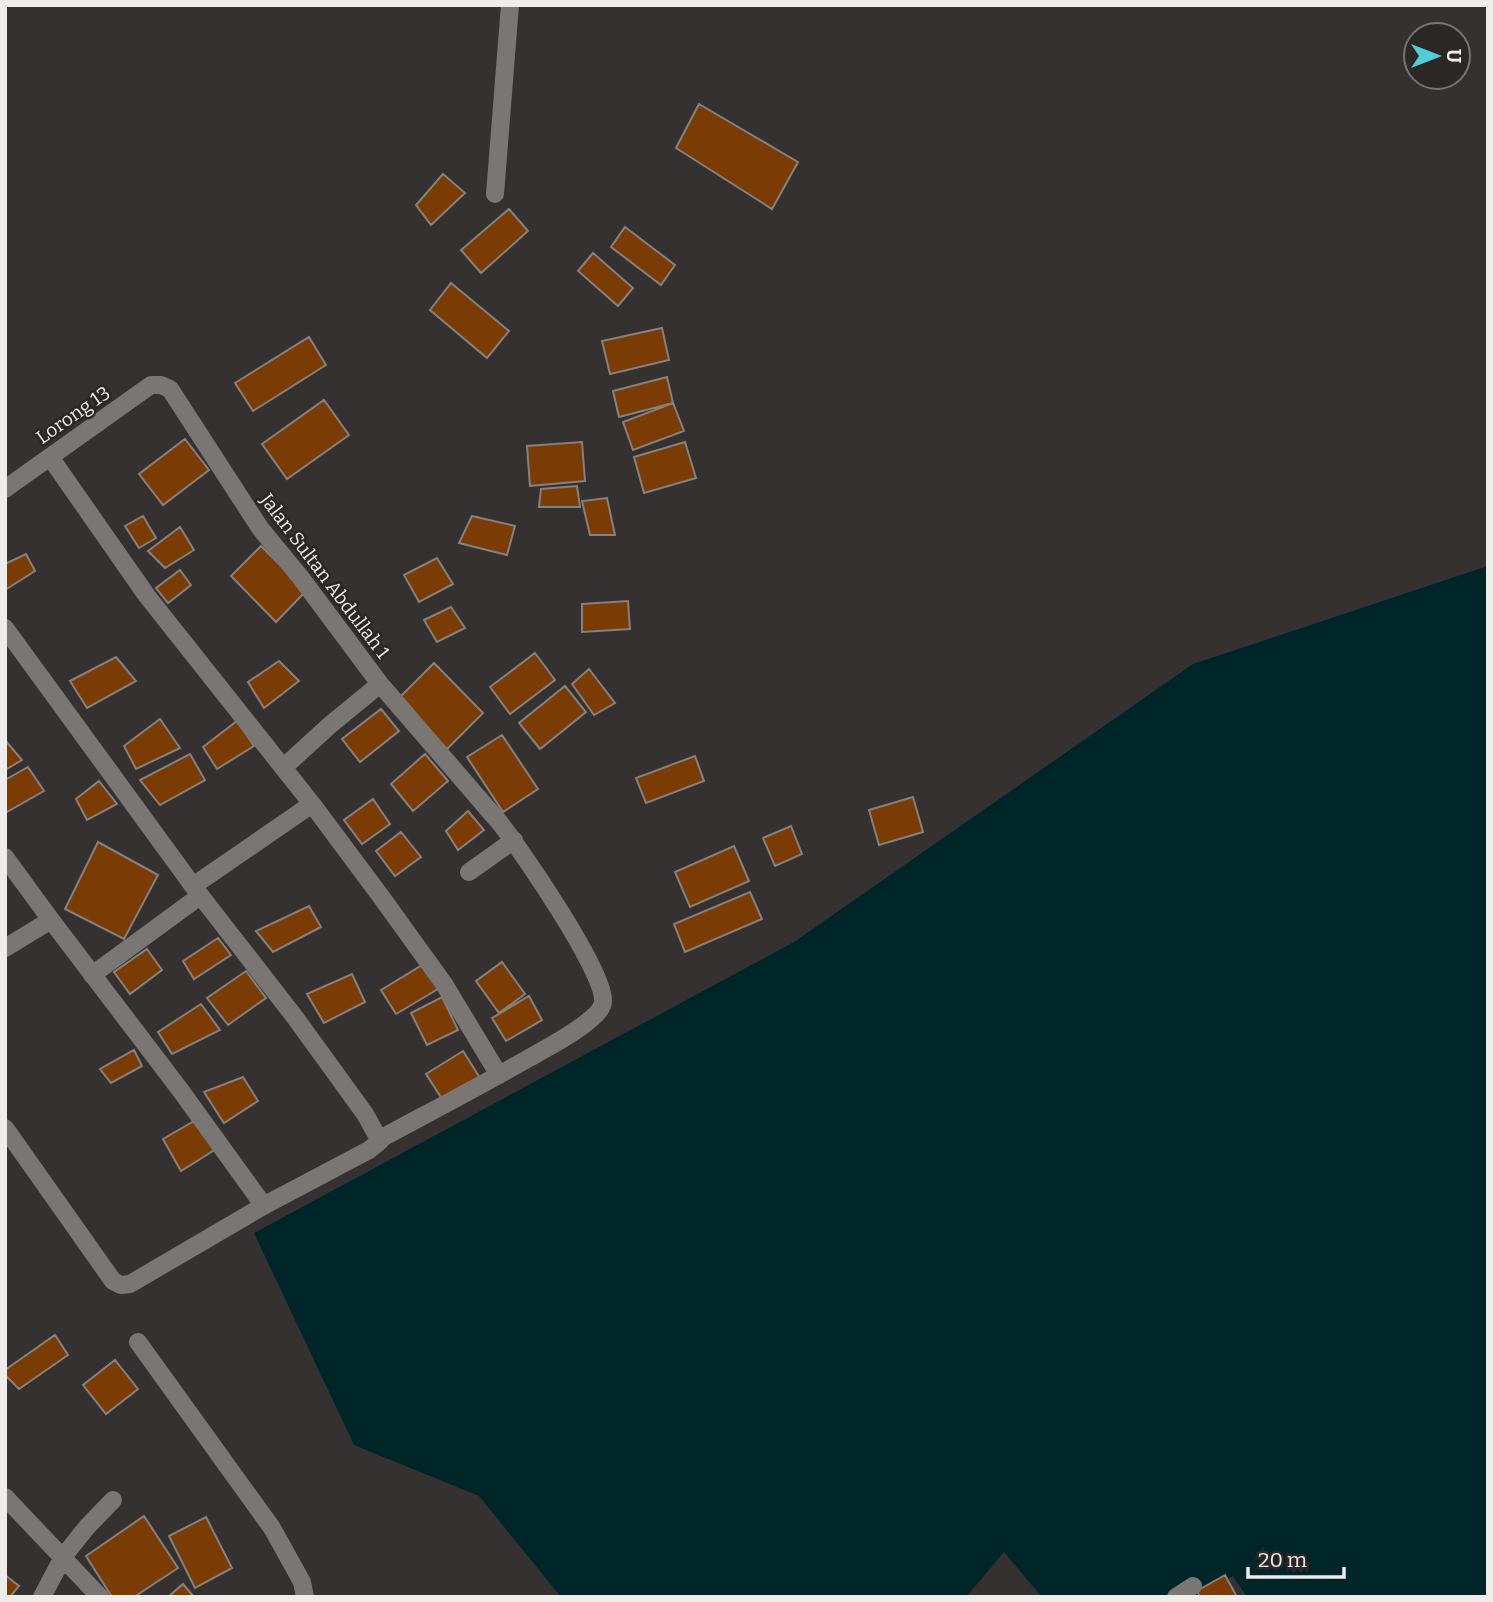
<svg xmlns="http://www.w3.org/2000/svg" width="1493" height="1602" font-family="Bitter,serif">
	<rect width="100%" height="100%" fill="#343130"/>
	<path fill="#002528" d="M1488,566V1597H1247L1233,1576L1201,1597H1042L1004,1552L966,1597H561L479,1496L354,1445L254,1233L794,942L1193,664Z"/>
	<path fill="#7a3b04" stroke="#84817f" stroke-width="2" d="M699,104L798,162L772,209L676,148Z
		M443,174L465,193L431,225L416,205Z
		M509,209L528,231L481,273L461,250Z
		M625,227L675,265L661,285L611,247Z
		M593,253L633,288L618,306L578,271Z
		M451,283L509,331L487,358L430,310Z
		M662,328L669,360L610,374L602,341Z
		M309,337L326,365L253,411L235,383Z
		M667,377L673,403L619,417L613,391Z
		M324,400L349,435L287,479L262,444Z
		M673,403L684,431L633,450L623,422Z
		M185,439L209,470L163,505L139,474Z
		M582,442L585,481L530,486L527,446Z
		M685,442L696,478L644,493L634,457Z
		M577,486L580,507H539L541,489Z
		M607,498L615,535H590L582,501Z
		M143,516L156,538L139,548L125,526Z
		M472,516L515,526L507,555L459,543Z
		M180,527L194,550L165,568L148,551Z
		M261,546L306,591L276,622L231,576Z
		M26,554L35,571L5,590V564Z
		M437,558L453,584L419,602L404,575Z
		M180,570L191,585L168,603L156,588Z
		M628,601L630,629L582,632V604Z
		M451,607L465,628L437,642L424,620Z
		M535,653L555,680L510,714L490,687Z
		M116,657L136,681L87,708L70,681Z
		M279,661L299,681L264,708L248,682Z
		M434,663L483,713L447,749L398,699Z
		M589,669L615,703L594,715L572,684Z
		M565,686L586,712L540,749L519,723Z
		M381,709L399,731L360,762L342,739Z
		M160,719L180,748L136,769L124,746Z
		M237,721L254,746L217,769L203,747Z
		M502,735L538,789L503,812L467,757Z
		M5,740L22,760L5,770Z
		M190,754L205,780L160,805L140,780Z
		M425,754L448,781L413,811L391,784Z
		M695,756L704,781L646,803L636,778Z
		M28,767L44,791L5,813V780Z
		M99,781L117,804L87,820L76,799Z
		M913,797L923,832L879,845L869,810Z
		M373,799L390,824L362,844L344,820Z
		M468,811L484,830L458,850L446,831Z
		M791,826L802,854L775,866L763,838Z
		M401,832L421,857L395,876L376,851Z
		M98,842L158,875L124,939L65,909Z
		M734,846L749,881L690,907L675,872Z
		M750,892L762,919L685,952L674,924Z
		M309,906L321,927L273,952L256,931Z
		M218,938L231,955L194,979L183,961Z
		M147,949L162,970L130,994L114,972Z
		M502,962L525,994L499,1013L476,981Z
		M424,964L438,989L396,1014L381,990Z
		M246,971L266,998L228,1025L207,998Z
		M352,974L365,1002L324,1023L307,994Z
		M529,996L542,1020L506,1041L492,1018Z
		M442,997L458,1030L427,1045L411,1013Z
		M201,1004L220,1030L172,1054L158,1032Z
		M134,1050L142,1066L111,1083L100,1069Z
		M463,1051L480,1078L444,1102L426,1074Z
		M243,1077L258,1101L224,1123L204,1092Z
		M194,1121L216,1149L181,1171L163,1139Z
		M55,1335L68,1355L19,1389L5,1375V1370Z
		M115,1360L138,1389L106,1414L83,1385Z
		M144,1516L178,1568L134,1597H112L86,1556Z
		M206,1517L232,1568L195,1588L169,1536Z
		M5,1575L19,1586L10,1597H5Z
		M1225,1575L1237,1597H1200L1197,1591Z
		M183,1584L194,1597H168Z"/>
	<g fill="none" stroke-linecap="round" stroke-linejoin="round">
		<path stroke="#797674" stroke-width="18" d="M495,194L510,5
			M50,457L147,596L312,804L193,886
			M5,489L151,385H161L170,389L260,528L301,578L380,684L500,823C521,850 605,972 603,1001C603,1007 597,1014 592,1018C574,1034 550,1046 529,1058C480,1086 430,1112 380,1139
			M5,628L193,886L294,1016L365,1114L380,1141L369,1150L265,1205L130,1284L121,1285L113,1281L5,1128
			M283,768L330,725L380,684
			M312,804L382,898L444,984L499,1075
			M5,857L51,920
			M469,872L514,840
			M5,948L51,920L181,1091L264,1206
			M92,975L200,896
			M138,1342L272,1528L302,1582L305,1597
			M5,1497L100,1597
			M42,1597L63,1557L87,1527L113,1500
			M1176,1597L1193,1586"/>
	</g>
	<g text-anchor="middle" dominant-baseline="central" stroke-width="5" stroke-linejoin="round" paint-order="stroke">
		<g font-size="19" fill="#eeedec" stroke="#2a2726">
			<text transform="translate(73 415) rotate(-35)">Lorong 13</text>
			<text transform="translate(325 576) rotate(53)">Jalan Sultan Abdullah 1</text>
		</g>
	</g>
	<rect width="1493" height="1602" fill="none" stroke="#eeedec" stroke-width="14"/>
	<g transform="translate(1437 56) rotate(90)"><circle r="33" fill="#2a2726" stroke="#787675" stroke-width="2"/>
	<path d="M0-5L12 26L0 18L-12 26Z" fill="#52ccd6"/>
	<text y="-10" font-size="19" font-weight="bold" text-anchor="middle" fill="#eeedec">U</text>
	</g>
	<path d="M1248 1567v10h96v-10" fill="none" stroke="#eeedec" stroke-width="3.5"/>
	<text x="1258" y="1567" font-size="21" fill="#eeedec" stroke="#2a2726" stroke-width="5" paint-order="stroke">20 m</text>
</svg>
